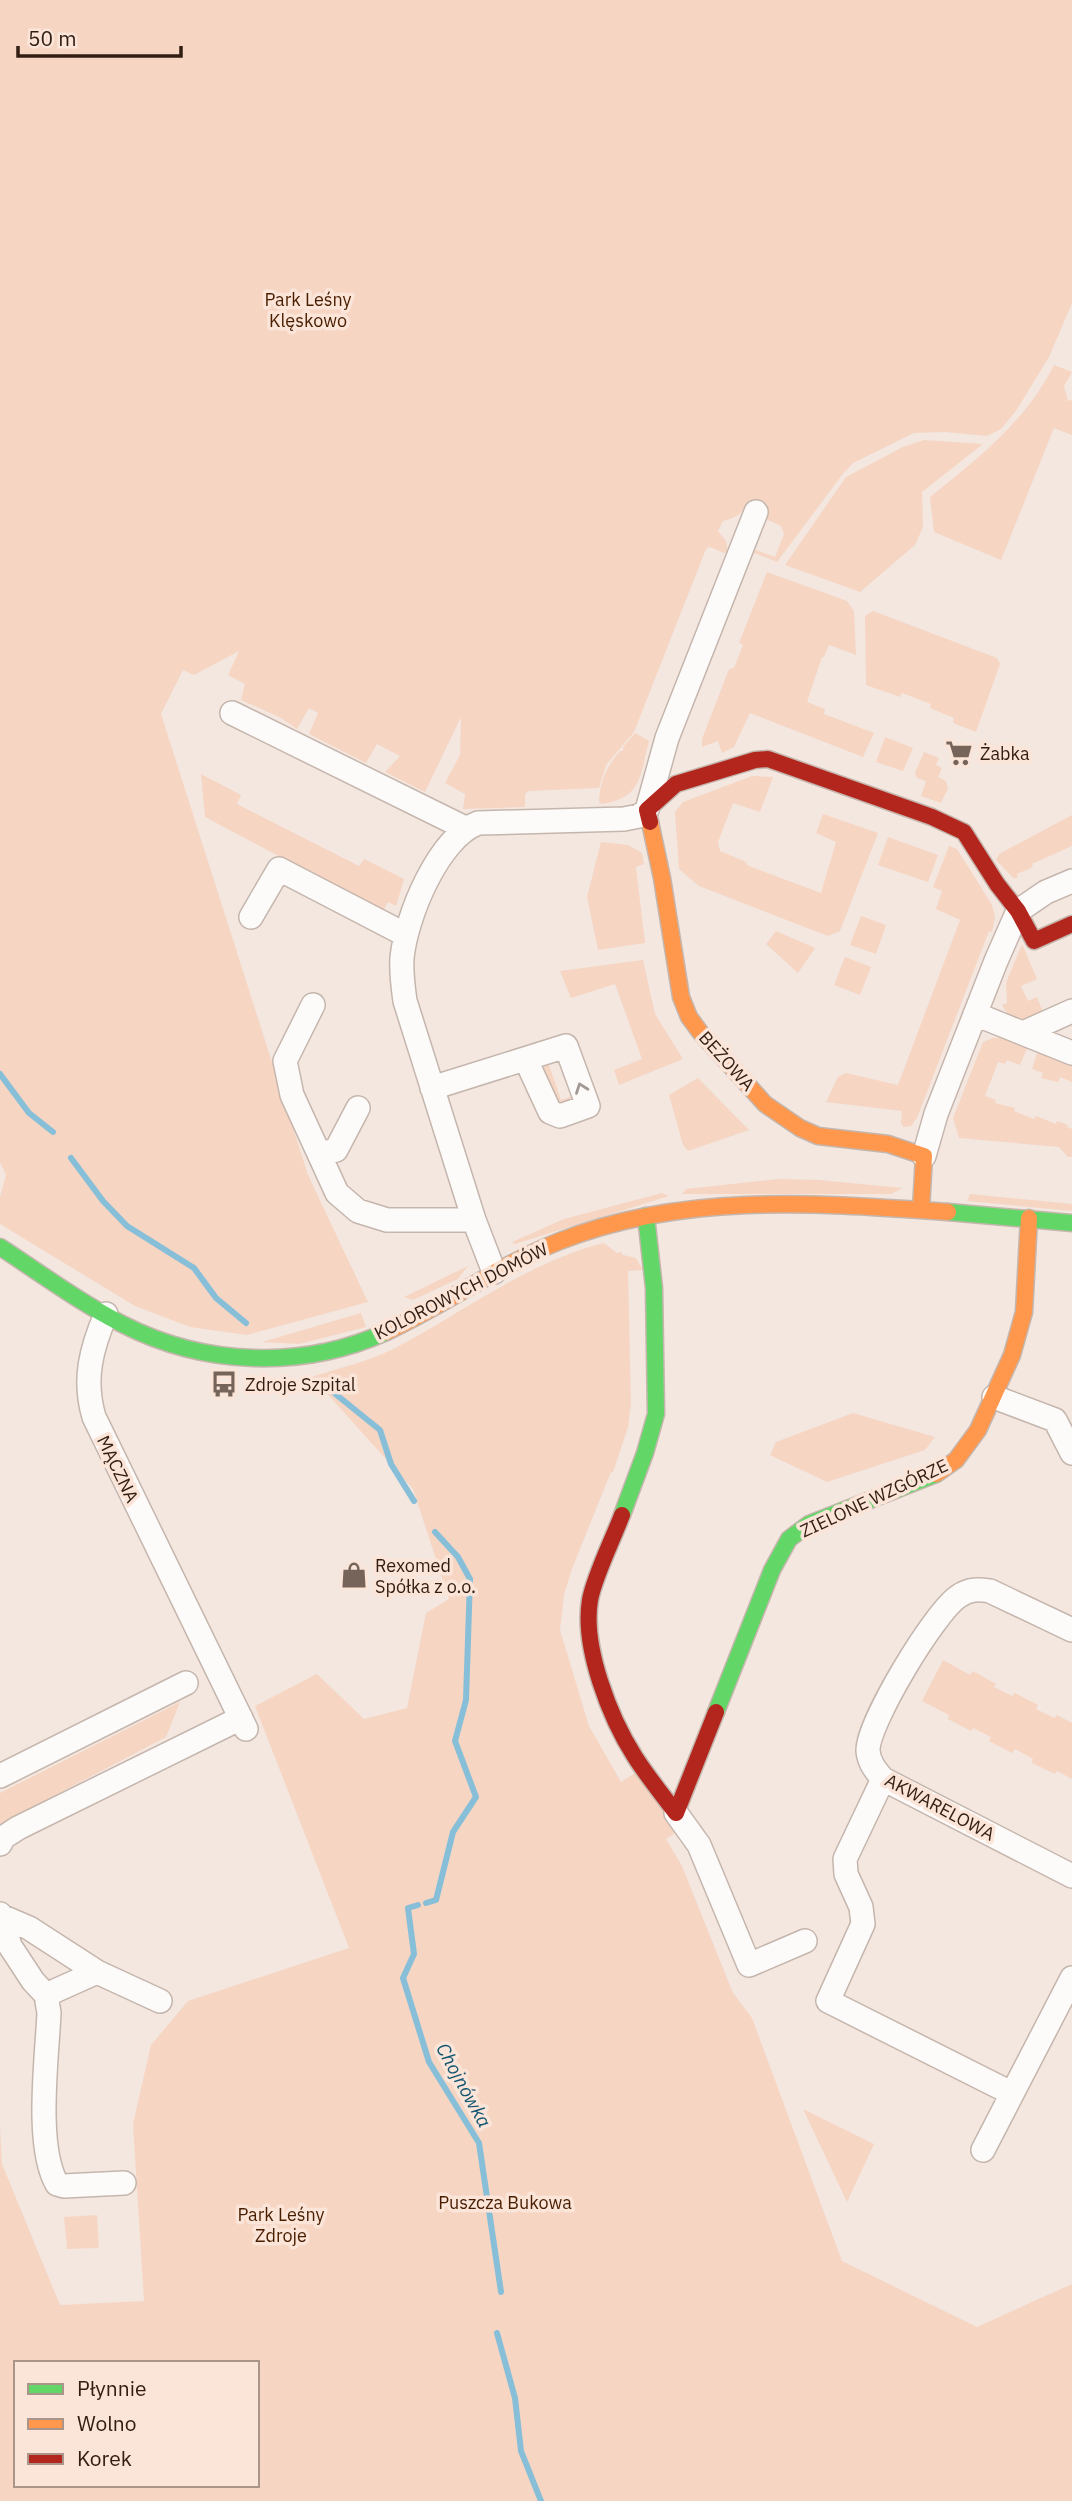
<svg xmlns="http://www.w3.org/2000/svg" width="1072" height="2501" font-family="'IBM Plex Sans',sans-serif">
	<rect width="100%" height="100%" fill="#f3e7e0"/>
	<path fill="#f6d5c3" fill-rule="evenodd" d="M0,0H1072V303L1049,357L1016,411L1001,429L987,436L945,432L914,433L853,463L842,475L777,562L752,552L753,549L775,557L784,534L781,526L766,519L767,507L750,500C744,513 736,518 723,521L718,531L726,541L728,552L724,553L710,547L706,549L634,732L606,765L599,788L528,791L525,794V807L463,809L465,794L445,783L460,755L461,717L425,792L385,772L400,756L377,744L366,763L309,734L318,713L309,708L297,729L281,718L241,700L245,684L228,675L239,651L194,675L183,670L161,714L308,1175L368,1302L247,1335L190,1327L135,1306L0,1224V1197L6,1175L0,1162Z
		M1054,365L1072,372L1064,386L1068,401L1072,400V435L1054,428L1001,560L934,532L930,497C979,458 1026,421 1054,365Z
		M924,440L983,444L922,492L923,527L915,545L860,592L785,565L846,477L903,447Z
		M767,572L847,601L854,611L856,655L829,645L824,657H822L807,702L825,709L824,714L874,733L863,757L750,713L734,747L722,753L718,741L702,747V739L729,669L734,668L743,645L739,643Z
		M873,611L997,658L1000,664L976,732L953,723L954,718L930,708L931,704L902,693L900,697L866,685L865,616Z
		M635,733L649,741C640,775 642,798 602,804L599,802C600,781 606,767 620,751H623V747Z
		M885,737L913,748L903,771L876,762Z
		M924,752L939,758L936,765L942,768L938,777L946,781L948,788L941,803L921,796L926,781L917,778L915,773Z
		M201,774L241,795L237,804L359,866L364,859L404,879L396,906L388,902L383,911L205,817Z
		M752,776L773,777L760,812L733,803L718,842L720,851L744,861L749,866L821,893L836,842L816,833L823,814L878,833L840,931L828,936L699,886L679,869L675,812L683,802Z
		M1072,815V846L1032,864L1033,867L1017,874L1018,877L1014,879L996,860L999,854Z
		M888,837L938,855L928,882L878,865Z
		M601,842L628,845L642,853L644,864L636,867L645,943L598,950L587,897Z
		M949,846L957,849L992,905L995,917L992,932L989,931L917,1118L911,1126L903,1127L901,1123L902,1111L826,1102L838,1077L846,1073L898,1085L960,920L936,909L942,891L933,887Z
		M861,916L886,925L876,954L850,945Z
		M776,931L815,948L798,973L766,944Z
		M1022,944L1037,979L1021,986L1028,1001L1037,997L1044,1014C1024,1022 1014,1027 1002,1005L1007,1003L1006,983Z
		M845,957L871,967L860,995L834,985Z
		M643,960L655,1014L683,1059L619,1085L614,1070L642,1059L615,984L571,998L560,971Z
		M993,1038H1009L1010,1041L1028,1046L1020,1065L1007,1060L1005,1064L998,1062L985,1096L996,1100L995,1103L1015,1108L1014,1111L1034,1119L1036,1116L1056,1124L1057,1121L1068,1125L1067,1127L1072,1129V1157H1068L1059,1147L959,1138L953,1118L983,1042Z
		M1038,1050L1072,1064V1082L1060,1077L1058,1082L1041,1078L1043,1073L1032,1069Z
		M565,1059L549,1065L561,1100L577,1095L576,1101L559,1109L540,1063L542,1060Z
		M698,1078L749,1130L688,1151L683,1145L669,1095Z
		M779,1179L819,1180L903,1188L891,1194H682L686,1189Z
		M662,1193L669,1196L515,1244L512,1242L564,1219Z
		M970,1194L1072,1204V1211L967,1201Z
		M604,1243L617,1253L621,1252L623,1255L636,1258L643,1270L628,1271L631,1404L628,1427L613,1472H611L572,1569L564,1595L560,1630L589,1726L621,1782L635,1773L678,1831L666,1839L682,1866L733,1993L752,2018L842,2261L977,2327L1072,2284V2501H0V2125L2,2164L60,2305L144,2301L133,2124L151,2045L188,2001L349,1948L255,1706L317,1674L364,1719L407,1708L426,1613L449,1599L413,1489L312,1377C338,1368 368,1362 393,1349C463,1313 527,1262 604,1243ZM16,2363H257V2485H16Z
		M468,1266L458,1279L413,1300L404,1297Z
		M361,1313L366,1327L299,1344L262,1342Z
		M853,1413L935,1437L925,1450L827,1482L770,1455L776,1442Z
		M943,1660L970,1675L973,1671L996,1684L994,1687L1012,1696L1015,1693L1038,1705L1036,1709L1054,1718L1057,1715L1072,1723V1779L1057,1771L1055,1774L1032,1763L1033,1759L1015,1749L1012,1753L989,1741L991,1737L973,1728L971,1731L948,1719L949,1715L922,1701Z
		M180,1702L166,1737L0,1824V1793Z
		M803,2109L874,2144L847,2202Z
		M97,2215L99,2248L67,2249L64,2217Z"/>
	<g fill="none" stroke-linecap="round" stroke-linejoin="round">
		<path stroke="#87bed8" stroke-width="6" d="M0,1074L29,1113L53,1132
			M71,1158L103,1201L127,1226L194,1268L216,1298L246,1323
			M323,1384L380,1430L391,1464L414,1501
			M426,1903L436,1900L453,1832L476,1797L455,1741L466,1700L470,1579L458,1557L435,1532
			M418,1905L408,1908L414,1954L403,1978L429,2062L479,2143L501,2292
			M497,2333L515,2398L521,2451L541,2501"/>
		<g stroke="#c5b6ad" stroke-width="26">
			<path id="street" d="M232,713L465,828
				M251,917L279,869L406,935
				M313,1005L285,1061L292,1095L337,1193L358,1211L387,1220H474
				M975,1014L1072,1053
				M1023,1033L1072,1011
				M432,1088L566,1046L588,1106L560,1116L550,1112L526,1060
				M320,1154L336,1150L358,1108
				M924,1156L936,1114L996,961L1018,911L1046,892L1072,881
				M494,1272L474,1220L405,1001C403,987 401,972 402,958C406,917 438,838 478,823L624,819L639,816L647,810L667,738L756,512
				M106,1314C91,1349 83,1380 94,1417L246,1729
				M994,1397L1055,1420L1072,1453
				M1072,1630L990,1591C978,1589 969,1589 959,1596C935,1611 867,1724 868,1751C869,1763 876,1771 883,1779L1072,1876
				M0,1776L186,1683
				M883,1779L845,1859L846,1874L861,1907L863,1924L828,2001L1011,2093
				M676,1813L699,1845L749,1965L805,1941
				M0,1844L4,1837L18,1828L241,1718
				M0,1914L10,1946L33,1981L46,1995L49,2013C47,2058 35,2146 57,2184L64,2186L124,2183
				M1,1916L29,1928L97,1972
				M46,1995L97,1972L160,2001
				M983,2150L1072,1978"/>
		</g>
		<g stroke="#c5b6ad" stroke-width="19">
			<path id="fast" d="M948,1212L1072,1223
				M0,1247C40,1273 79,1302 122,1324C204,1366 302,1370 386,1332
				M622,1515L645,1453L656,1414L654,1288L646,1216
				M716,1712L772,1570L789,1539L809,1524L936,1474"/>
		</g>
		<g stroke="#c5b6ad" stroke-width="19">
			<path id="slow" d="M650,822L662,878L681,997L689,1017L700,1032L765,1104L800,1128L818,1136L888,1144L924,1156L921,1209
				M386,1332C445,1305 499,1265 560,1241C683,1192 819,1203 948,1212
				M936,1474L956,1460L978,1430L1012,1355L1024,1312L1029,1218"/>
		</g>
		<g stroke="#c5b6ad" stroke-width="19">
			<path id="jam" d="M650,822L647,810L676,784L755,760L768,759L932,817L964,832L997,884L1018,911L1034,941L1072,924
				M622,1515C613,1539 594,1577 590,1600C582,1647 610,1718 635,1757C647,1776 662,1794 676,1813L716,1712"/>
		</g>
		<use href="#street" stroke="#fdfbfa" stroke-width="23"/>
		<use href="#fast" stroke="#63d668" stroke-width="16"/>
		<use href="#slow" stroke="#ff974d" stroke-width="16"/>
		<use href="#jam" stroke="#b3261e" stroke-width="16"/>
	</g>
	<defs><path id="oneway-chevron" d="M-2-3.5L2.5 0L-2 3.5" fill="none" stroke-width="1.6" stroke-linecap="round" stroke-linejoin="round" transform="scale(1.75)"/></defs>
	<use stroke="#a29792" href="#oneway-chevron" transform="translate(581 1088) rotate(-110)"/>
	<defs>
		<g id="supermarket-bare" transform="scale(2.1)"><path d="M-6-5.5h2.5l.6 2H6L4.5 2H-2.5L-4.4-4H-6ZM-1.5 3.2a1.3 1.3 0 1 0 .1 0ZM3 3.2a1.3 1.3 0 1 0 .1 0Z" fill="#76645a" stroke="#fbe4d8" stroke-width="2.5" paint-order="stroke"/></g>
		<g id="bus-bare" transform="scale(2.1)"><path d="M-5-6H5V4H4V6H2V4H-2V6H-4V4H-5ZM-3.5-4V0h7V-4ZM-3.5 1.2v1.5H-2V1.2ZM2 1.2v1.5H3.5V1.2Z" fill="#76645a" stroke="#fbe4d8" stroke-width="2.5" paint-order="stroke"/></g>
		<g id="shop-bare" transform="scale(2.1)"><path d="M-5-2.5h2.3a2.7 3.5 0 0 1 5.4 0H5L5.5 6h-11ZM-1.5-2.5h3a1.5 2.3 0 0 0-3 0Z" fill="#76645a" stroke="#fbe4d8" stroke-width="2.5" paint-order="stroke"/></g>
	</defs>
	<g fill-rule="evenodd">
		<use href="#supermarket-bare" x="959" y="753"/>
		<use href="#bus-bare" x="224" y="1384"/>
		<use href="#shop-bare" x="354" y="1575"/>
	</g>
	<g text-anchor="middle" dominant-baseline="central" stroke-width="7" stroke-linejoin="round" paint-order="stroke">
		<g font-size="18" fill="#491e00" stroke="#fbe4d8">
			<text x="308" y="299">Park Leśny<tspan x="308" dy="21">Klęskowo</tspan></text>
			<text x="505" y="2202">Puszcza Bukowa</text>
			<text x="281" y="2214">Park Leśny<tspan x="281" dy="21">Zdroje</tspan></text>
		</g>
		<g font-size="18" fill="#321d12" stroke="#fbe4d8" text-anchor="start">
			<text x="980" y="753">Żabka</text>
			<text x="245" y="1384">Zdroje Szpital</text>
			<text x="375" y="1565">Rexomed<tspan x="375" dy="21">Spółka z o.o.</tspan></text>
		</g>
		<g font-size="18" fill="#321d12" stroke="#fbe4d8">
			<text transform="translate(727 1061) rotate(48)">BEŻOWA</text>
			<text transform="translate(461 1291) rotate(-27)">KOLOROWYCH DOMÓW</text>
			<text transform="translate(118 1469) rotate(64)">MĄCZNA</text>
			<text transform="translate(874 1498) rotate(-25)">ZIELONE WZGÓRZE</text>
			<text transform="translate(940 1807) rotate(28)">AKWARELOWA</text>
		</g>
		<g font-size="19" font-style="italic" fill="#135672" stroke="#fbe4d8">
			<text transform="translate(464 2085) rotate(61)">Chojnówka</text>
		</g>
	</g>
	<rect x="14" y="2361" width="245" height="126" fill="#fbe4d8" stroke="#ab9489" stroke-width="2"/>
	<rect x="28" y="2384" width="35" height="10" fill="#63d668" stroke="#ab9489" stroke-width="2"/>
	<text x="77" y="2396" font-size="21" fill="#321d12">Płynnie</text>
	<rect x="28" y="2419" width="35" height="10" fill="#ff974d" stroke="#ab9489" stroke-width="2"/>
	<text x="77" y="2431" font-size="21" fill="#321d12">Wolno</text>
	<rect x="28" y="2454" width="35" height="10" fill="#b3261e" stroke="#ab9489" stroke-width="2"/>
	<text x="77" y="2466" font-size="21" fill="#321d12">Korek</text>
	<path d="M18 46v10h163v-10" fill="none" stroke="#321d12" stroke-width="3.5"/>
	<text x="28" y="46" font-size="21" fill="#321d12" stroke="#fbe4d8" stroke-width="5" paint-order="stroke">50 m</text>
</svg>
